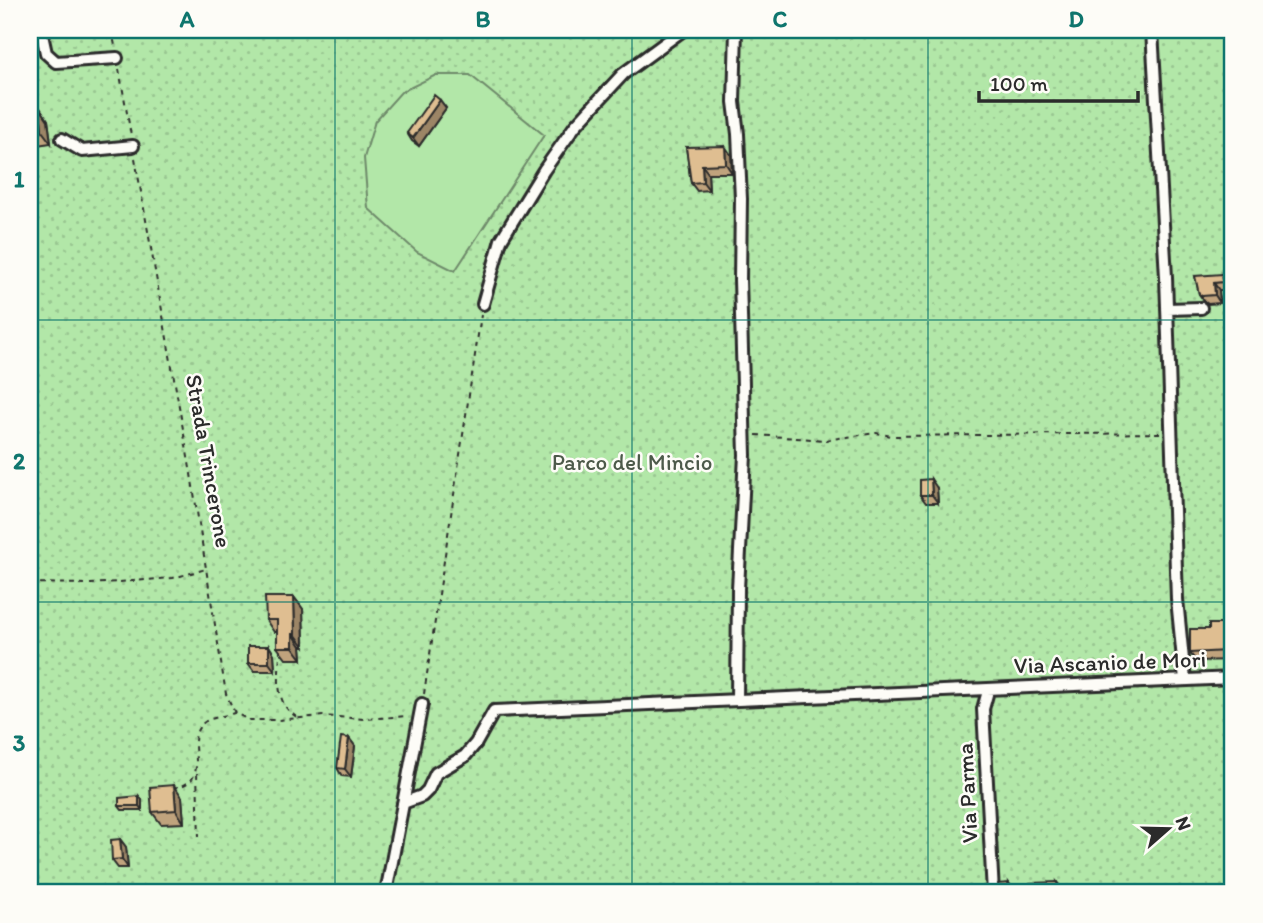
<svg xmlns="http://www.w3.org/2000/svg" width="1263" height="923" font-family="Itim,sans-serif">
	<defs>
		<pattern id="park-dots" width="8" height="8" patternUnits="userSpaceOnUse" patternTransform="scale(1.75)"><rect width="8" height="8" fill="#b2e7a8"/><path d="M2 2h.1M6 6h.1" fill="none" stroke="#99c691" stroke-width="1.8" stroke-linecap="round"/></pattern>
	</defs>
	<rect width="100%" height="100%" fill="#fdfcf7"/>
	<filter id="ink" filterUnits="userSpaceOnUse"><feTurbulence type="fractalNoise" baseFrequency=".0143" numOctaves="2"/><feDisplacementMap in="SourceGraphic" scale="14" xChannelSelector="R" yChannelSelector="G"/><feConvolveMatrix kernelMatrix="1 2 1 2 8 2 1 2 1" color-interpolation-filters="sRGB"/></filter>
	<g filter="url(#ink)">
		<path fill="url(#park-dots)" stroke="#6e896a" stroke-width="2" d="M30,30H1233V893H30Z"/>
		<path fill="#b2e7a8" stroke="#6e896a" stroke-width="2" d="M436,75H470L544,135L455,271L417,252L368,208L364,158L375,121L401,92Z"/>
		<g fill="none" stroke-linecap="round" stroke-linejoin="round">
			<g stroke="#2b2b2b" stroke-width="16">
				<path id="minor" d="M41,30L46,53L56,62L117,58
					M736,30L734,102L738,134L741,199L740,280L745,455L738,589L737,700
					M1152,30L1166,277L1177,599L1185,680
					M62,139L82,151L133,146
					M483,304L501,240L544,170L575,126L623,74L683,30
					M1167,309L1201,308
					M988,691L983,709L993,893
					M403,803L422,796L428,790L436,773L465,756L476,743L494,711L1233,678
					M386,893L422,704"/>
			</g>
			<path stroke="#2b2b2b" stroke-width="2" stroke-dasharray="5 5" stroke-linecap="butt" d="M112,30L115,46
				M119,69L131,135
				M135,158L191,474L226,694L235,713L249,720H278L323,716L365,719L408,716
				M756,435L825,440L876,433L892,436L1162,433
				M30,583L91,584L173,578L206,569
				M280,648C280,674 272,705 299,718
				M424,694L481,315
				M197,773L199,837
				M173,788C218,781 178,738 206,721C214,717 225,716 234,713"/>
			<use href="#minor" stroke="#fdfcf7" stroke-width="10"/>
		</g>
		<path fill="#c0a37d" stroke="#2b2b2b" stroke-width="2" d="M440,100L446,108L419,146L412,141L407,133Z
			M40,108L48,120L51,143L30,146V109Z
			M686,147L731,155L732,173H708L709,190L697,191L691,183Z
			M1195,276L1228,281V290H1219L1220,303L1208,304L1204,301L1199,294Z
			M937,488L938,503H926L920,495Z
			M294,597L303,609L304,646H301L302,659H286L277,647V632H274L266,620Z
			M1231,632V660L1196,661L1190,653Z
			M269,646L274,654L275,671H254L248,663Z
			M349,738L355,746L351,777L342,776L337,768Z
			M139,796L142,800V810H122L119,806Z
			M182,797L184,823L161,824L152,812Z
			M120,839L126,847L128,868H118L112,860Z"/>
		<path fill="#9c8566" stroke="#2b2b2b" stroke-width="2" d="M440,100L446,108L419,146L413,138Z
			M40,108L48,120L51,143L42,131Z
			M725,146L731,155L732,173L726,164Z
			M702,165L708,173L709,190L703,182Z
			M1222,274L1228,281V290L1223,282Z
			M1214,283L1219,290L1220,303L1215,295Z
			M931,479L937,488L938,503L932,495Z
			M294,597L303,609L304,646L295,634Z
			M1225,624L1231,632V660L1226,651Z
			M293,634L301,646L302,659L293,647Z
			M269,646L274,654L275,671L269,663Z
			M349,738L355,746L351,777L345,769Z
			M174,785L182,797L184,823L176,810Z
			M139,796L142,800V810L139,806Z
			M120,839L126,847L128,868L122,859Z
			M1057,882L1063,890V893H1058Z
			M1009,883L1016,893H1010Z"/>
		<path fill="#dfbe91" stroke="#2b2b2b" stroke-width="2" d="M434,95L440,100L413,138L407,133Z
			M40,108L42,131L30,132V109Z
			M725,146L726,164L702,165L703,182L691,183L686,147Z
			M1222,274L1223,282L1214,283L1215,295L1202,296L1199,294L1195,276Z
			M931,479L932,495H920V480Z
			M265,597H294L295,634H293V647H277V620H266Z
			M1209,624H1225L1226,651L1190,653V629H1209Z
			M248,646H269V663H248Z
			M341,737L349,738L345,769L337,768Z
			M174,785L176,810L152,812L150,787Z
			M139,796V806H119V798Z
			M120,839L122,859L112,860L111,840Z
			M1057,882L1058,893H1030V883Z
			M1009,883L1010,893H999L998,884Z"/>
	</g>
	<path fill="none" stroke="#0f766e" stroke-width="2" stroke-opacity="0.55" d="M335,30V893M632,30V893M928,30V893M30,320H1233M30,602H1233"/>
	<g text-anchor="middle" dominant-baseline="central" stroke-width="5" stroke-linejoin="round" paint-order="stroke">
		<g font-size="23" fill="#2b2b2b" stroke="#fdfcf7">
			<text transform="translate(209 461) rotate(80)">Strada Trincerone</text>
			<text transform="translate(1110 662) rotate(-2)">Via Ascanio de Mori</text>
			<text transform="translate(967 793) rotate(-93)">Via Parma</text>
		</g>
		<g font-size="23" fill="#4d5a4a" stroke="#fdfcf7">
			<text x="632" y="462">Parco del Mincio</text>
		</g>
	</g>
	<rect width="1263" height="923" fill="none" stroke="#fdfcf7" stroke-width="77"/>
	<g transform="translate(1168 829) rotate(70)" stroke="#fdfcf7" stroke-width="5" paint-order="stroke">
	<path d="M0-5L12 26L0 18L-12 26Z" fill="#2b2b2b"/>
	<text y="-10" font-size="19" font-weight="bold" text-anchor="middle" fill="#2b2b2b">N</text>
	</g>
	<path d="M979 91v10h159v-10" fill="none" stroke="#2b2b2b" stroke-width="3.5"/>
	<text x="990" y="91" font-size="21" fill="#2b2b2b" stroke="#fdfcf7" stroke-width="5" paint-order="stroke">100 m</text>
	<rect x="38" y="38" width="1186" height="846" fill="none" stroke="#0f766e" stroke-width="2.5"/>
	<g font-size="23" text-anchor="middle" font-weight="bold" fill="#0f766e">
		<text x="187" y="27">A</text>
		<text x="483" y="27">B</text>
		<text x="780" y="27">C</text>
		<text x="1076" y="27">D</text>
		<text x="19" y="187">1</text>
		<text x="19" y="469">2</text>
		<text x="19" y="751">3</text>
	</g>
</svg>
